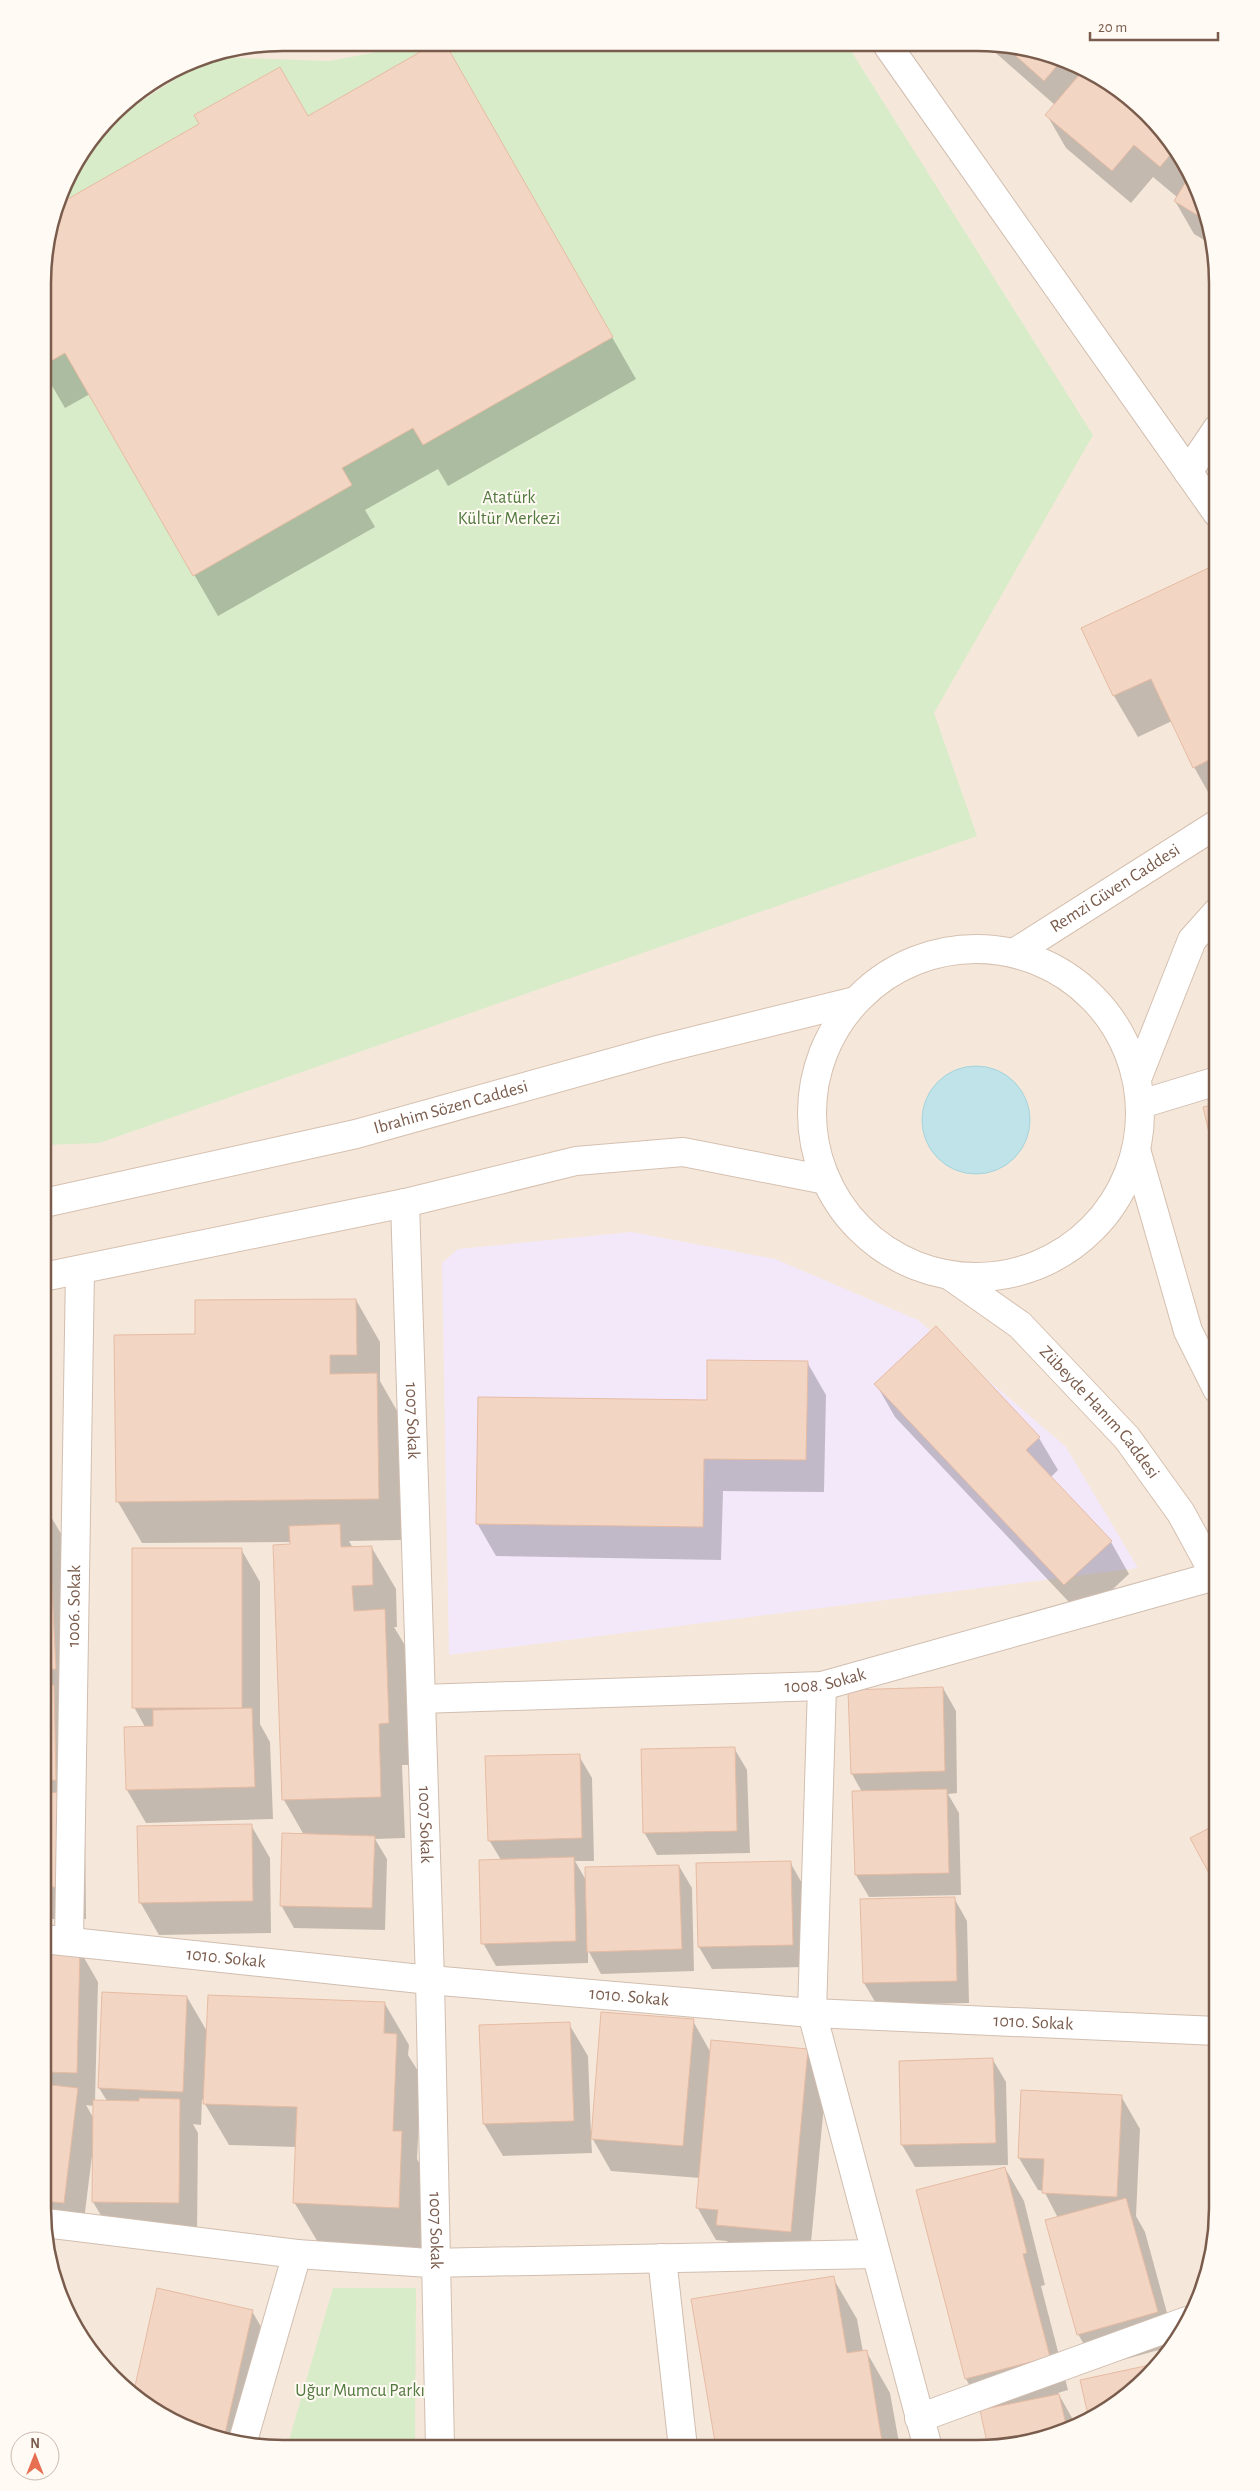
<svg xmlns="http://www.w3.org/2000/svg" width="1260" height="2491" font-family="'Alegreya Sans',sans-serif">
	<rect width="100%" height="100%" fill="#fdf6ec"/>
	<path fill="#f5e8da" d="M283,43L1024,47L1083,67L1136,102L1177,150L1205,206L1217,283V2224L1199,2300L1168,2355L1111,2408L1054,2436L977,2448L251,2446L177,2424L125,2389L83,2341L55,2285L43,2208L45,252L67,176L124,102L191,61Z"/>
	<path fill="#f3e8fa" d="M632,1232L775,1259L918,1320L1066,1447L1138,1568L449,1655L442,1263L458,1249Z"/>
	<path fill="#d8ecc9" d="M423,43L848,46L1093,435L934,713L977,836L99,1143L44,1145L45,252L67,176L108,123L209,57L330,61Z
		M333,2288H416L415,2447H287Z"/>
	<path fill="#bfe3e8" stroke="#a5d3da" d="M922 1120a54 54 0 1 1 108 0a54 54 0 1 1-108 0Z"/>
	<path fill="#0003" fill-rule="evenodd" d="M444,43L636,379L448,486L438,469L365,510L375,527L218,616L90,394L65,408L44,372L45,252L58,206L201,125L308,118Z
		M989,47H1024L1083,67L1136,102L1177,150L1205,206L1211,244L1194,234L1175,201L1177,197L1153,177L1131,203L1066,148L1047,115L1055,105Z
		M1217,565V808L1194,767L1172,721L1138,737L1114,696L1083,628Z
		M1217,1105V1161L1205,1108Z
		M356,1300L380,1342V1381L400,1416L402,1540L349,1541L353,1548H372L396,1589L397,1627H394L409,1652L413,1765H402L405,1838L375,1839L387,1859L385,1930L294,1928L281,1905L304,1835L284,1800L291,1542L142,1543L118,1502L196,1336Z
		M807,1362L826,1395L824,1492L723,1491L721,1560L496,1556L477,1523L708,1401Z
		M43,1383L51,1471H43Z
		M876,1384L1039,1438L1058,1470L1050,1478L1111,1542L1129,1574L1083,1617L895,1417Z
		M43,1510H47L66,1542L74,1807L85,1826L86,1919H43Z
		M241,1549L260,1582V1724L270,1742L273,1819L146,1823L127,1790L126,1728L145,1727L134,1707Z
		M943,1688L956,1711L957,1793L948,1794L959,1813L961,1895L869,1897L856,1875L862,1792L852,1774Z
		M734,1748L747,1770L750,1853L657,1855L644,1832Z
		M579,1756L592,1778L594,1861H575L587,1882L679,1866L692,1888L694,1971L601,1974L588,1950V1963L496,1966L483,1943L501,1860L489,1840Z
		M251,1825L270,1858L271,1933L159,1935L140,1902Z
		M790,1862L803,1885L805,1967L712,1969L699,1947L697,1864Z
		M954,1898L967,1921L969,2003L877,2005L864,1983L862,1900Z
		M43,1948L79,1949L98,1982L95,2101H107L99,2088L187,1997L208,2033L385,2004L409,2045L408,2055L421,2076L417,2159L426,2174L422,2249L319,2244L294,2202L297,2147L229,2145L202,2099L201,2125L193,2124L198,2133L197,2236L112,2234L93,2202L94,2156H92L82,2236L46,2231L42,2208ZM86,2105L94,2106V2119Z
		M693,2021L711,2053L807,2050L826,2083L809,2264L737,2257L727,2241L716,2240L697,2207L700,2178L611,2171L591,2136L592,2153L503,2156L484,2124L569,2024L588,2056L591,2134H593Z
		M993,2060L1006,2082L1008,2165L915,2167L902,2145L900,2062Z
		M1121,2096L1140,2129L1136,2216L1145,2232L1175,2342L1173,2346L1097,2367L1078,2334L1058,2218L1044,2191L1038,2190L1019,2158Z
		M1005,2168L1024,2201L1045,2285L1041,2286L1068,2390L1058,2393L1076,2425L1054,2436L984,2411L966,2379L918,2191Z
		M833,2278L857,2319L863,2352L866,2351L890,2393L900,2448H716Z
		M252,2311L276,2353L251,2446L177,2424L134,2395Z"/>
	<path fill="#f3d5c3" stroke="#e6bba3" d="M436,43H445L613,337L423,445L413,428L342,468L352,485L193,576L65,353L44,365L45,252L59,204L199,124L194,115L280,67L308,116Z
		M1006,47H1024L1062,60L1044,81Z
		M1085,68L1136,102L1176,148L1160,167L1134,145L1112,171L1045,115Z
		M1190,175L1205,206L1207,221L1174,201Z
		M1217,564V756L1193,768L1151,679L1113,696L1081,628Z
		M1217,1104V1167L1203,1107Z
		M356,1299L357,1355H330V1374L377,1373L379,1499L116,1502L114,1335L195,1334V1300Z
		M936,1326L1040,1437L1026,1450L1112,1541L1064,1585L874,1384Z
		M707,1360L808,1361L806,1460L704,1459L703,1527L476,1524L478,1397L707,1400Z
		M43,1508H48L56,1669L43,1670Z
		M340,1524L341,1547L372,1546L373,1585L352,1586L354,1611L385,1609L389,1723L379,1724L381,1797L282,1800L273,1545L290,1544L289,1526Z
		M132,1548H242V1708H132Z
		M43,1685H54L56,1780H43Z
		M943,1687L945,1771L851,1774L848,1690Z
		M252,1708L255,1787L126,1790L124,1727L153,1726V1710Z
		M735,1747L737,1831L643,1833L641,1749Z
		M580,1754L582,1838L488,1841L485,1756Z
		M947,1789L949,1873L855,1875L852,1791Z
		M67,1792V1887H43V1793Z
		M252,1824L253,1901L139,1903L137,1826Z
		M1217,1824V1888L1190,1838Z
		M282,1833L375,1836L372,1908L280,1906Z
		M574,1857L576,1941L481,1944L479,1860Z
		M791,1861L793,1945L698,1947L696,1863Z
		M679,1865L682,1949L587,1952L585,1867Z
		M955,1897L957,1981L863,1983L860,1899Z
		M43,1947L80,1948L77,2073L43,2072Z
		M102,1992L187,1996L183,2092L98,2088Z
		M208,1995L385,2002L384,2033L397,2034L393,2131H402L399,2208L293,2203L297,2107L203,2104Z
		M601,2012L694,2019L683,2146L591,2139Z
		M570,2022L574,2121L483,2124L479,2025Z
		M711,2040L808,2049L791,2232L716,2225L718,2210L696,2208Z
		M993,2058L996,2143L901,2145L899,2061Z
		M43,2084L78,2088L64,2203L43,2201Z
		M1021,2090L1122,2095L1117,2197L1042,2193L1044,2159L1018,2158Z
		M139,2098L180,2099L179,2203L92,2202L93,2100L139,2101Z
		M1005,2167L1027,2253L1023,2254L1050,2357L965,2379L916,2190Z
		M1126,2198L1158,2312L1077,2335L1045,2220Z
		M834,2276L847,2353L867,2350L883,2448H716L691,2299Z
		M157,2288L253,2310L224,2438L177,2424L133,2395Z
		M1159,2363L1111,2408L1089,2419L1080,2380Z
		M1059,2394L1067,2429L1054,2436L988,2447L980,2410Z"/>
	<g fill="none" stroke-linecap="round" stroke-linejoin="round">
		<g stroke="#d1beb0" stroke-width="30">
			<g id="street">
				<path d="M888,46L1217,513"/>
				<path d="M1188,472L1217,429"/>
				<path d="M1141,1104L1217,1081"/>
				<path id="s1" d="M405,1203L430,1980L440,2447"/>
				<path d="M822,1686L812,2013L928,2448"/>
				<path id="s2" d="M421,1699L822,1686L1215,1576"/>
				<path id="s3" d="M43,1939L430,1980L812,2013L1217,2031"/>
				<path id="s4" d="M69,1941L80,1270"/>
				<path d="M45,2223L297,2254L429,2263L876,2254"/>
				<path d="M662,2258L683,2448"/>
				<path d="M919,2418L1187,2321"/>
				<path d="M242,2444L297,2254"/>
			</g>
		</g>
		<g stroke="#d6c0b0" stroke-width="30">
			<g id="secondary">
				<circle cx="976" cy="1113" r="164"/>
				<path id="s5" d="M1014,953L1217,824"/>
				<path d="M1137,1079L1192,940L1217,912"/>
				<path d="M1137,1153L1188,1331L1217,1389"/>
				<path id="s6" d="M44,1203L356,1134L661,1049L855,1001"/>
				<path id="s7" d="M949,1275L1020,1325L1127,1438L1181,1513L1217,1579"/>
				<path d="M43,1277L405,1203L576,1161L683,1152L826,1180"/>
			</g>
		</g>
		<use href="#street" stroke="#fff" stroke-width="28"/>
		<use href="#secondary" stroke="#fff" stroke-width="28"/>
	</g>
	<g text-anchor="middle" dominant-baseline="central" stroke-width="4" stroke-linejoin="round" paint-order="stroke">
		<g font-size="18" fill="#537a41" stroke="#fffaf3">
			<text x="509" y="498">Atatürk<tspan x="509" dy="21">Kültür Merkezi</tspan></text>
			<text x="360" y="2391">Uğur Mumcu Parkı</text>
		</g>
		<g font-size="18" fill="#7a5c4d" stroke="#fffaf3">
			<text stroke="none"><textPath href="#s5" startOffset="120">Remzi Güven Caddesi</textPath></text>
			<text stroke="none"><textPath href="#s6" startOffset="418">Ibrahim Sözen Caddesi</textPath></text>
			<text stroke="none"><textPath href="#s7" startOffset="205">Zübeyde Hanım Caddesi</textPath></text>
			<text stroke="none"><textPath href="#s1" startOffset="218">1007 Sokak</textPath></text>
			<text stroke="none"><textPath href="#s4" startOffset="335">1006. Sokak</textPath></text>
			<text stroke="none"><textPath href="#s2" startOffset="405">1008. Sokak</textPath></text>
			<text stroke="none"><textPath href="#s1" startOffset="622">1007 Sokak</textPath></text>
			<text stroke="none"><textPath href="#s3" startOffset="184">1010. Sokak</textPath></text>
			<text stroke="none"><textPath href="#s3" startOffset="589">1010. Sokak</textPath></text>
			<text stroke="none"><textPath href="#s3" startOffset="994">1010. Sokak</textPath></text>
			<text stroke="none"><textPath href="#s1" startOffset="1028">1007 Sokak</textPath></text>
		</g>
	</g>
	<path d="M0 0H1260V2491H0ZM283 51H977A232 232 0 0 1 1209 283V2208A232 232 0 0 1 977 2440H283A232 232 0 0 1 51 2208V283A232 232 0 0 1 283 51Z" fill="#fffaf3" fill-rule="evenodd"/>
	<path fill="none" stroke="#7a5c4d" stroke-width="2.5" d="M283 51H977A232 232 0 0 1 1209 283V2208A232 232 0 0 1 977 2440H283A232 232 0 0 1 51 2208V283A232 232 0 0 1 283 51Z"/>
	<g transform="translate(35 2456)"><circle r="24" fill="#fffaf3" stroke="#cabbb1"/>
	<path d="M0-4L9 19L0 12L-9 19Z" fill="#e76f51"/>
	<text y="-8" font-size="14" font-weight="bold" text-anchor="middle" fill="#7a5c4d">N</text>
	</g>
	<path d="M1090 32v8h128v-8" fill="none" stroke="#7a5c4d" stroke-width="2.5"/>
	<text x="1098" y="32" font-size="15" fill="#7a5c4d" stroke="#fffaf3" stroke-width="4" paint-order="stroke">20 m</text>
</svg>
